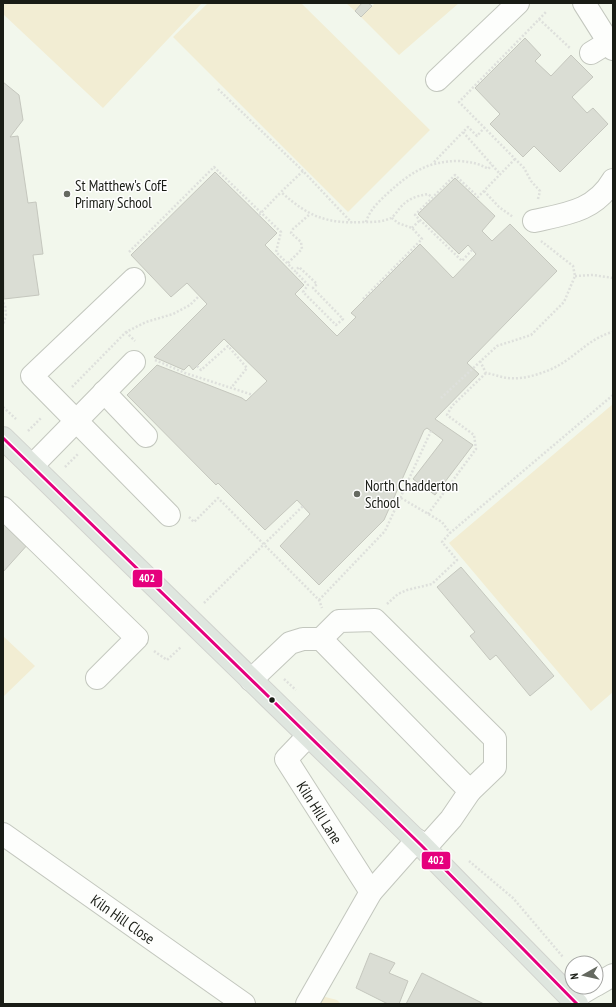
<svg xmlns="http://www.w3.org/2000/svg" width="616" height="1007" font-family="'PT Sans Narrow',sans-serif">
	<rect width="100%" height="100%" fill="#f2f7ec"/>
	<path fill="#f2edd3" d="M3,3H202L103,108L3,14Z
		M208,3H301L430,130L348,212L173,37Z
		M346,3H362L355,11Z
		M375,3H459L399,55L361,17Z
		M613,404V692L591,711L449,543Z
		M3,636L35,666L3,697Z
		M302,991L337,1000L341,1004H295Z"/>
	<path fill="#daddd4" stroke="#c5c7be" d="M362,3H368L372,6L361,17L355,11Z
		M525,38L541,55L535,61L551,76L571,55L593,77L572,97L587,113L593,108L608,124L560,172L534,146L523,157L490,124L500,114L475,88Z
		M3,82L19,95L23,120L10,137L18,136L28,203L36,202L43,254L33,255L39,295L4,299Z
		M215,172L277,233L265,245L304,285L295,294L337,336L356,317L351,313L420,244L453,278L476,254L468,245L459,254L418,214L455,178L495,216L482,231L492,241L510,224L557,271L467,363L479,374L435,419L473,445L435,495L413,479L443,440L427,428L424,430L384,520L319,585L280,546L310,514L297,500L265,530L218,483L216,485L127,395L157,365L242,398L246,401L267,381L224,339L193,370L189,365L184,370L154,357L207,304L187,283L171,297L131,255Z
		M3,519L29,543L3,572Z
		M461,567L554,676L530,696L496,655L490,660L470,636L475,632L437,587Z
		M370,953L395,963L389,973L408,981L399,1004H388L356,988Z
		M422,973L484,1004H406Z"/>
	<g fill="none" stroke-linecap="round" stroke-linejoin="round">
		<g stroke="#c3c7be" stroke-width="24">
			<g id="minor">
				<path d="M584,3L613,49"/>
				<path d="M591,53L609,42"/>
				<path d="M437,80L518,3"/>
				<path d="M534,221C566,214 595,211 613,180"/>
				<path d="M134,279L32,376L169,515"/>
				<path d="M104,392L146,436"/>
				<path d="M32,466L134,362"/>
				<path d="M3,508L137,638L97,678"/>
				<path d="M321,639L339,621L375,620L495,739V767L470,791"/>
				<path d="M251,680L290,643L303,639H321L470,791L451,819L425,848"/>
				<path id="s1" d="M308,736L286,759L371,892"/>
				<path id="s2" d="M3,834L244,1004"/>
				<path d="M596,985L613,975"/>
				<path d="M572,999L592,987"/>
				<path d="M307,1004L371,892L417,840"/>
			</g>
		</g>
		<g stroke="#d1d3ce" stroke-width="24">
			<path id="major" d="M3,438L421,845L577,1004"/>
		</g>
		<path stroke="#dee0dc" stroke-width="2.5" stroke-dasharray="2 2" stroke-linecap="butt" d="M539,19L571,49
			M218,89L303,171L352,223
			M485,127L477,136L468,127L463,132L500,174
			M434,162L463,132
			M303,171L281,192C309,217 327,224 364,222C373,222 383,222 391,218C394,216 397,212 399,209C407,199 416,196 428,194L432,197
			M484,191L499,207L513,217
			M538,199L540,191L531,181L524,168L459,102L546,12
			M366,222C369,211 379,201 388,193C410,173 427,161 459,161C470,162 479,163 488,169L492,165
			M412,228L420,220
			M472,250L462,261L415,215L455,175L478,197L516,158
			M129,252L214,167L281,232L276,252L295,271L299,267L317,284L313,288L343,319L336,325L303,292L308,285L295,271
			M288,263L302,249L301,242L291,233L293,229L310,214
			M575,276L593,275L613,278
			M363,299L422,239L412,228L398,223L392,218
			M3,303L5,304L6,315L3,325
			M126,332L135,341
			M155,360L185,373L253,395
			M480,361L486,373C493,374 500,377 507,378C524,380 546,373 561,364C579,353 592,337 613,332
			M197,366L201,370L228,346L247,368L231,388
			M72,387L126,332L146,322L173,314L190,305L199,296
			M441,398L497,346L531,335L564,302L575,276L573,266L541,241
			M3,407L16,419
			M28,431L42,417
			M65,467L79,453
			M401,498L442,522L450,533
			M428,514L476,449L474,435L447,415L452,406L486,373
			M189,517L194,522L218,498L319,600L322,608
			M319,600L385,531L431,431
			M204,603L303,506
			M387,604L398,594L407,590L432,584L457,560L442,542L450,533L613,395
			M154,651L167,660L181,647
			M284,679L296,690
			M469,861L513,898L563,957"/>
		<use href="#minor" stroke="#fdfefc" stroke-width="22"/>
		<use href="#major" stroke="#dfe6df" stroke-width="22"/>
		<path stroke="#dee0dc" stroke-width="2.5" stroke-dasharray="2 2" stroke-linecap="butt" d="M259,215L281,192"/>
		<g stroke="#fff" stroke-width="6">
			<path id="bus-1" d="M3,438L421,845L577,1004"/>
		</g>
		<use href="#bus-1" stroke="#e5007d" stroke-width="3"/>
	</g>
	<g fill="#656960" stroke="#fff" stroke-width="1.5">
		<circle cx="67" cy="194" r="4"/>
		<circle cx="357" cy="494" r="4"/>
	</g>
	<circle fill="#191c15" stroke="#fff" stroke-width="1.5" cx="272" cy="700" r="3.5"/>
	<g text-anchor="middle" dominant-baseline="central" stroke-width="3" stroke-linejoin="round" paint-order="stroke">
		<g font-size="15" fill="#191c15" stroke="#fff" text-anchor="start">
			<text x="75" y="185">St Matthew's CofE<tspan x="75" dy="17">Primary School</tspan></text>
			<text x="365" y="485">North Chadderton<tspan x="365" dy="17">School</tspan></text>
		</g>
		<g font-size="15" fill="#191c15" stroke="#fff">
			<text stroke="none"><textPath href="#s1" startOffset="95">Kiln Hill Lane</textPath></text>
			<text stroke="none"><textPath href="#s2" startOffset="147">Kiln Hill Close</textPath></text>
		</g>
	</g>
	<g stroke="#fff" stroke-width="1.5">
		<rect x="132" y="569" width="31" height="19" rx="4" fill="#e5007d"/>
		<rect x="421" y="851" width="30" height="19" rx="4" fill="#e5007d"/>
	</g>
	<g font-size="11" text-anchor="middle" font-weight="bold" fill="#fff">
		<text x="147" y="582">402</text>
		<text x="436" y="864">402</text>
	</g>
	<rect width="616" height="1007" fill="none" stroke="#191c15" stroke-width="8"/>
	<g transform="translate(584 975) rotate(262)"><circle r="19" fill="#ffffff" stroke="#a3a4a1"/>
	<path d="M0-3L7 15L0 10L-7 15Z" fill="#656960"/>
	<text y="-6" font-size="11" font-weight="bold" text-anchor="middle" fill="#191c15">N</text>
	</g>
</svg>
